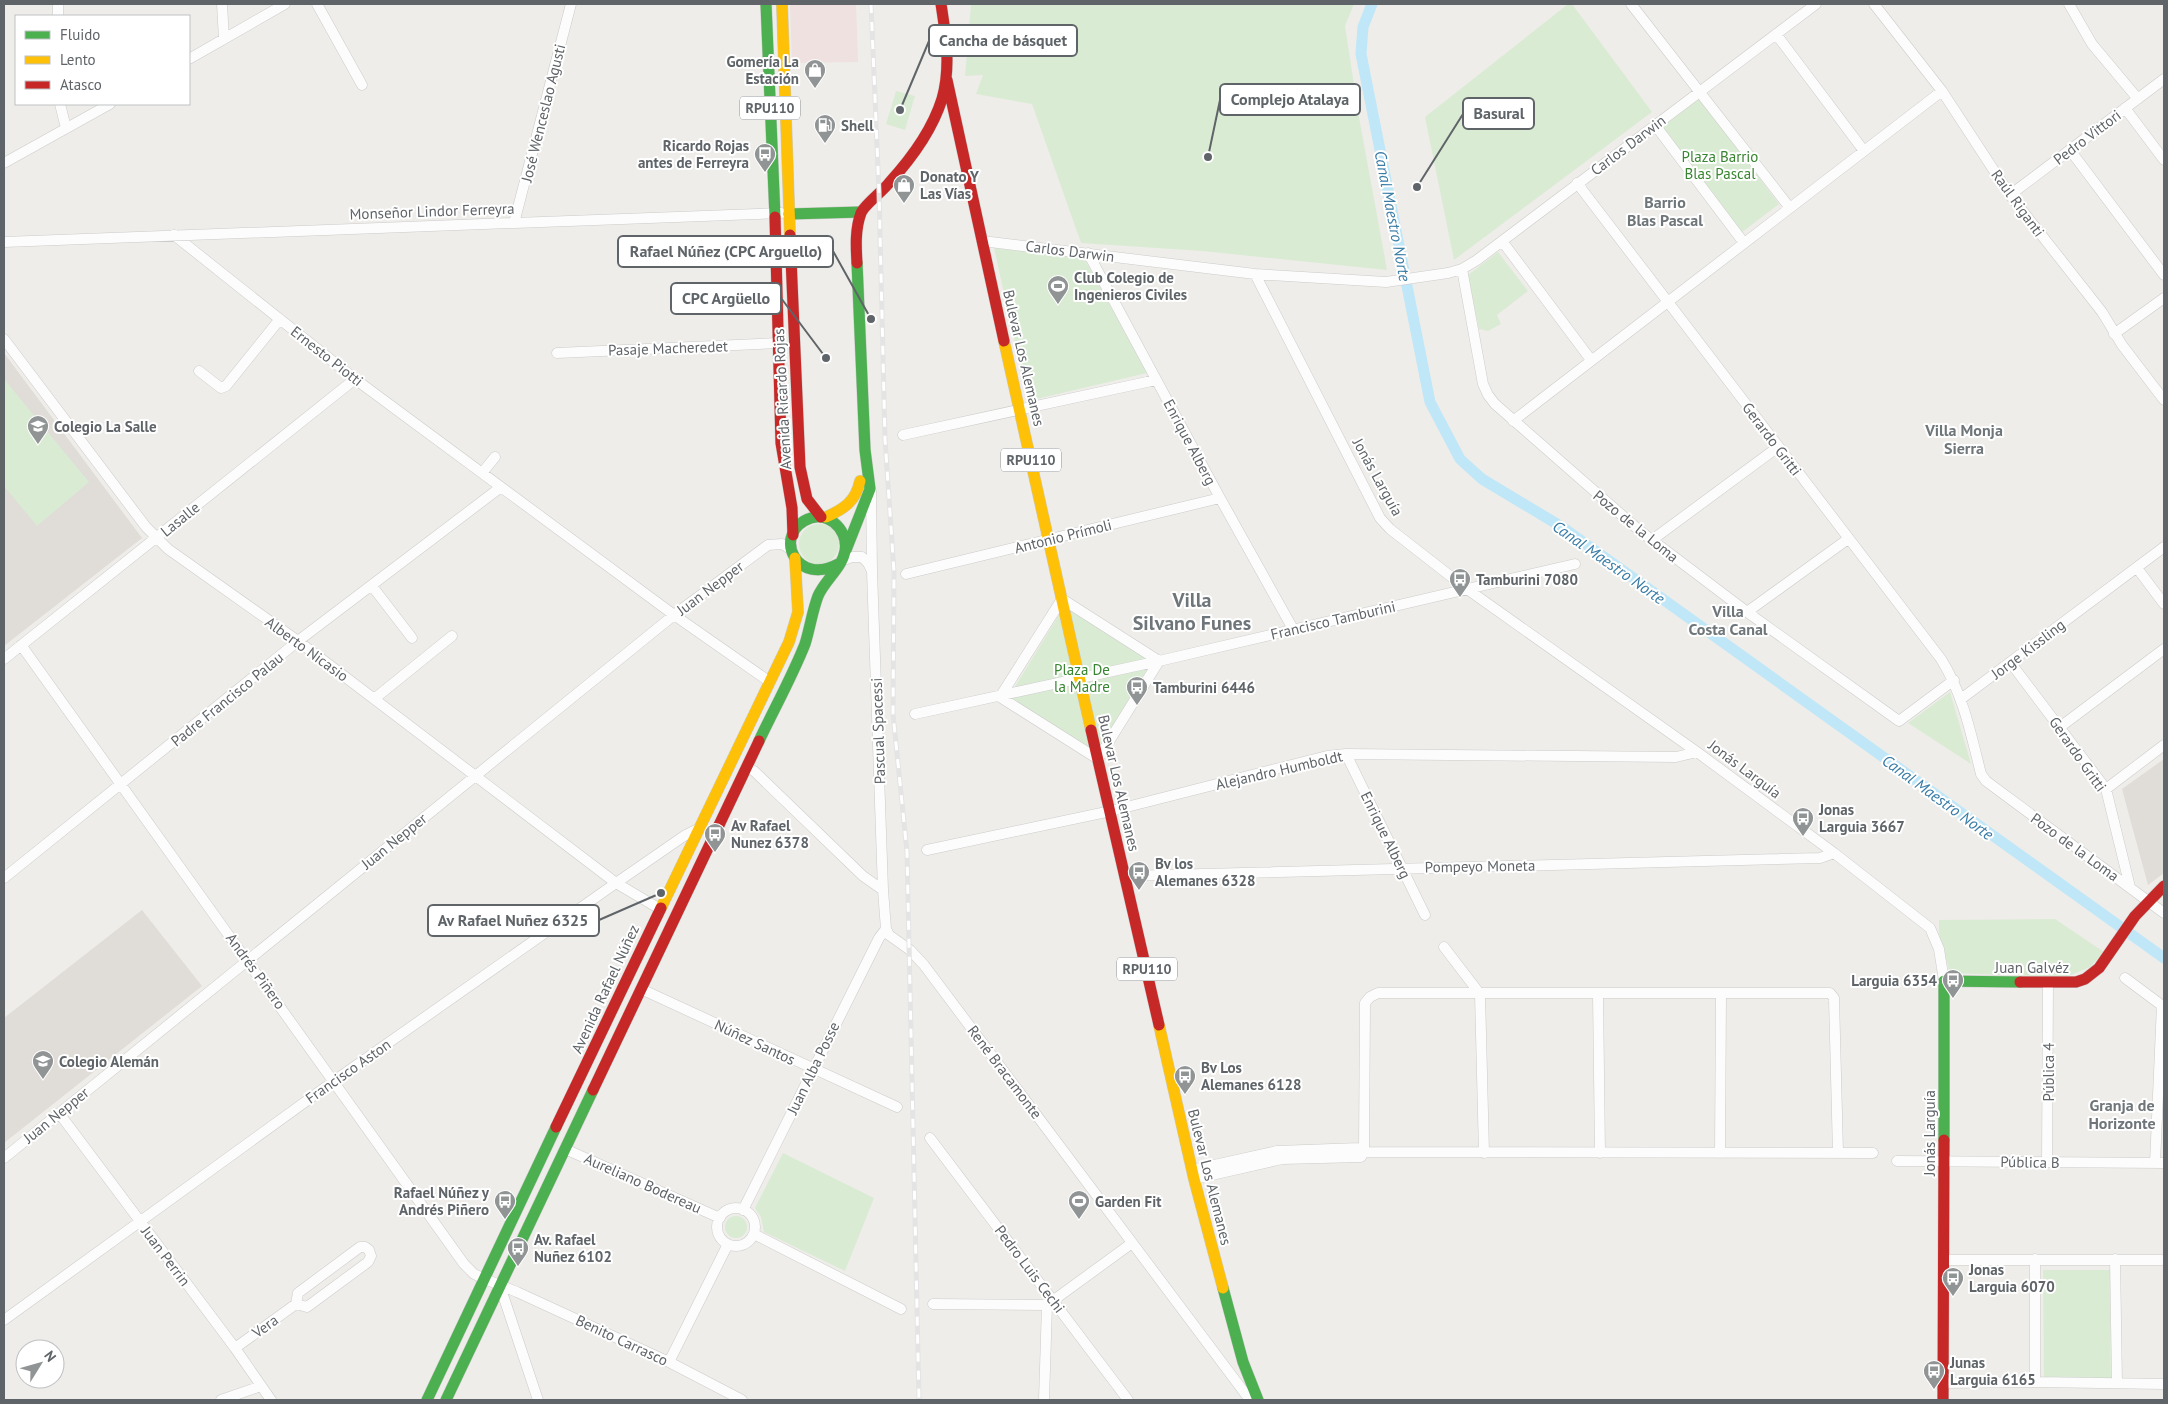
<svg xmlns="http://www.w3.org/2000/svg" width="2168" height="1404" font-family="'PT Sans',sans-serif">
	<rect width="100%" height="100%" fill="#efede9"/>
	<path fill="#e0dcd7" d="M4,353L142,538L4,646Z
		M2164,759V873L2148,885L2122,789Z
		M142,910L202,986L4,1143V1018Z"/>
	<path fill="#eee1df" d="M790,4H856L858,62L792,63Z"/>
	<path fill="#daebd4" d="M971,4H1354L1345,26L1359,117L1387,270L1202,251L1081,243L1032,104L976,94L983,75L965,76Z
		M1568,4H1572L1652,112L1454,260L1425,117Z
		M896,91L915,96L905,130L886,124Z
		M1698,97L1779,204L1741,233L1660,126Z
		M994,248L1084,258L1147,373L1028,401Z
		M1498,252L1528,291L1497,315L1501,324L1488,331L1479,329L1468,275Z
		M4,379L89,482L37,526L4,486Z
		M799 544a20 20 0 1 1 40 0a20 20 0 1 1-40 0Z
		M1064,607L1152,661L1099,748H1091L1008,698Z
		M1950,692L1971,764L1908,723Z
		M2055,919L2104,952L2090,967L2066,977L1950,973L1939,934V920Z
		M783,1153L874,1198L845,1271L764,1232L761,1217L755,1208Z
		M725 1227a11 11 0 1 1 22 0a11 11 0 1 1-22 0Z
		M2043,1270H2110L2111,1378H2044Z"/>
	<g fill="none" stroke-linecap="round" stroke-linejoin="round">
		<path stroke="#bfe7f8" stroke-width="11" d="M1372,4L1363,27L1361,54L1430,402L1460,459L1482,479L1562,527L2164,958"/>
		<g stroke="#cbcbca" stroke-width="11">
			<path id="street" d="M58,4V16
				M222,4L224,39
				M317,4L362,85
				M1631,4L1790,208
				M1874,4L1942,91L2010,195L2102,312L2122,345L2164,400
				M2069,4L2092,44L2138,99
				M1776,34L1864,151
				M189,59L285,4
				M60,104L66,128
				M2125,108L2164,160
				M1655,125L1744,243
				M2070,150L2164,275
				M4,163L110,104
				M1577,183L1941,659C1963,694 1971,734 1981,774L1986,781L2164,913
				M2010,195L2164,79
				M514,223L571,4
				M174,235L355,379L674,615L770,682
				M982,241L1255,274L1386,282L1448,273L1462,269L1477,260L1816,4
				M1502,241L1591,360
				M4,242L781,213
				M1088,253L1220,498L1293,629
				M1462,269L1483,384L1488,395L1495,404L1640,531L1747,612L1899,721L1954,680
				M1255,274L1380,518L1390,529L1467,589L1697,752L1834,853L1930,928L1939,949L1944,981
				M2114,334L2164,298
				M4,339L146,527L168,549L298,641L616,883L660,909
				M557,353L778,343
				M199,371L221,388L226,386L280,319
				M1513,421L1942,91
				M903,435L1156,380
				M482,473L495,457
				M871,491L872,571L883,890L886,929L889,935L910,950L924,965L1250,1400
				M1652,540L1778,447
				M841,561L852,557H862L868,563L872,571
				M2137,568L2164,604
				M906,574L1220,498
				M372,586L412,638
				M1747,612L1848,539
				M21,645L464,1264L474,1274L485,1279L517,1292L669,1362L742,1400
				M4,659L355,379
				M2010,662L2106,789L2130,887
				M1000,697L1062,599L1159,661
				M1000,697L1098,759L1159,661
				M374,699L452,636
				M1961,699L2164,547
				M915,714L1159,661L1575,564
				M2060,727L2164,649
				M1346,754L1425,915
				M747,767L754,771L863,876L883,890
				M2106,789L2164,745
				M927,850L1111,811L1327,756L1346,754L1676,757L1697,752
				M1125,876L1820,858L1834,853
				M4,878L298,641L501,487
				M1444,947L1480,994L1484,1153
				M2125,978L2164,1007
				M641,989L897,1107
				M1598,994L1600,1153
				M59,1113L235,1348L271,1400
				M930,1138L1128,1400
				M565,1149L720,1218
				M1720,1153L1721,993
				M4,1158L674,615L768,545L782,544L792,550
				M1897,1161L2164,1163
				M2047,1162L2048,983
				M2155,1163L2162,1005
				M1192,1170L1277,1151L1360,1148L1364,1152L1873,1153
				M1194,1179L1282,1159L1361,1157L1364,1152L1365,1003L1370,997L1378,993H1830L1834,998L1838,1153
				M717 1227a19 19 0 1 1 38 0a19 19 0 1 1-38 0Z
				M743,1210L879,938L886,929
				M754,1234L901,1309
				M360,1247H365L369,1250L371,1256L368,1262L307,1307L296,1304L298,1293Z
				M2115,1259L2117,1383
				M1944,1260H2164
				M500,1286L538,1400
				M933,1304L1047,1305L1132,1243
				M4,1320L334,1081L616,883L684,836L698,829
				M235,1348L296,1304
				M669,1362L728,1244
				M2035,1382V1259
				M1943,1383L2035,1382L2164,1384
				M221,1400L261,1386
				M1044,1400L1047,1305"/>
		</g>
		<g stroke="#cacbca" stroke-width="12">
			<path id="fast" d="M766,4L775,217
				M789,214L861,212
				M846,550L870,489L865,450L857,263
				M759,741C774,709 792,677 805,644C810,628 812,612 818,596C825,580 842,568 845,551C849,528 825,508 804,521C774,539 798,586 838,564
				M1944,1140V981L2020,982
				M1223,1288L1243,1362L1258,1400
				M427,1400L556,1127
				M446,1400L593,1090"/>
		</g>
		<g stroke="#cacbca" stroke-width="12">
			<path id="slow" d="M782,4L790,235
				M1004,341L1091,730
				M826,517C844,509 856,501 860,481
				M661,908L789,642L798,612L795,558
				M1159,1025L1194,1179L1223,1288"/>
		</g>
		<g stroke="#cacbca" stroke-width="12">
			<path id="jam" d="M947,80L1004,341
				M775,217L781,443L792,508L793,535
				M790,235L800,467L807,499L821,517
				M857,263C856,247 855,229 861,213C864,205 883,191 889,183C911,159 932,131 942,99C951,67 946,36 941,4
				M1091,730L1159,1025
				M2020,982H2076L2085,979L2099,968L2135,916L2164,886
				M593,1090L759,741
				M556,1127L661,908
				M1943,1400L1944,1140"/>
		</g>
		<use href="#street" stroke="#fdfcfc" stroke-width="10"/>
		<use href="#fast" stroke="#4caf50" stroke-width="11"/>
		<use href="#slow" stroke="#ffc107" stroke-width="11"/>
		<use href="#jam" stroke="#c62828" stroke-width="11"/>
		<g stroke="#e4e4e4" stroke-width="5">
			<path id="rail" d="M871,4L879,192L885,439L894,572L893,714L907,852L919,1400"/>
		</g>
		<use href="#rail" stroke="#fff" stroke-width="3" stroke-dasharray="9" stroke-linecap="butt"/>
	</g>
	<defs>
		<g id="shop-pin" transform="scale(1.125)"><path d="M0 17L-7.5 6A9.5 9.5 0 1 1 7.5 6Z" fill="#919495" stroke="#fff"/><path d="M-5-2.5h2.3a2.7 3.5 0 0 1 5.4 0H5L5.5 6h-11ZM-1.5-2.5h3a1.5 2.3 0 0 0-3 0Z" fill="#fff"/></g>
		<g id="fuel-pin" transform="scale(1.125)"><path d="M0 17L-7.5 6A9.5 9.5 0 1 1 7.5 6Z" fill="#919495" stroke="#fff"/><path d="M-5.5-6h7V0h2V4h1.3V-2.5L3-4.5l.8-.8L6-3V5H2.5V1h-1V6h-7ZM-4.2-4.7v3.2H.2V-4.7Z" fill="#fff"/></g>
		<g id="bus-pin" transform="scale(1.125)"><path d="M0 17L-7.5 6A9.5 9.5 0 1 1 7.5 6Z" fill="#919495" stroke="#fff"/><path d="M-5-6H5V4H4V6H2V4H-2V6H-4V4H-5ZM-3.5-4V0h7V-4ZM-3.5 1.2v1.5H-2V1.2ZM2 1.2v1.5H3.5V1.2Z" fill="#fff"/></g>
		<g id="stadium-pin" transform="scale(1.125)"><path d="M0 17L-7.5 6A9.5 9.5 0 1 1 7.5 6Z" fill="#919495" stroke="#fff"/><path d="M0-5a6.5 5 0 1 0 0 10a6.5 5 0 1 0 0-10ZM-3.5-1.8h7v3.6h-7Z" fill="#fff"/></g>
		<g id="school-pin" transform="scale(1.125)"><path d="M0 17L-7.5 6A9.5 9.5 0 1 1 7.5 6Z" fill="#919495" stroke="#fff"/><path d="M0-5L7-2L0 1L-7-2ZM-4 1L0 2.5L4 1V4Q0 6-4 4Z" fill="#fff"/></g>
	</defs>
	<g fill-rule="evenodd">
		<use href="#shop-pin" x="815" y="70"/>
		<use href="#fuel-pin" x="825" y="125"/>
		<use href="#bus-pin" x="765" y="154"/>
		<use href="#shop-pin" x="904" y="185"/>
		<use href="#stadium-pin" x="1058" y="286"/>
		<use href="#school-pin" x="38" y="426"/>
		<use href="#bus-pin" x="1460" y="579"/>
		<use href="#bus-pin" x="1137" y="687"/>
		<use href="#bus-pin" x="1803" y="818"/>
		<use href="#bus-pin" x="715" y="834"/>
		<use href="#bus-pin" x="1139" y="872"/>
		<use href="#bus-pin" x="1953" y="980"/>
		<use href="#school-pin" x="43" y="1061"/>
		<use href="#bus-pin" x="1185" y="1076"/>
		<use href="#bus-pin" x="505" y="1201"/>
		<use href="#stadium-pin" x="1079" y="1201"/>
		<use href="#bus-pin" x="518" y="1248"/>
		<use href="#bus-pin" x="1953" y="1278"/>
		<use href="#bus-pin" x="1934" y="1371"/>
	</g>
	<g text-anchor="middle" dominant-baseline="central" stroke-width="4" stroke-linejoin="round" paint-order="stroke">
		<g fill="#fff" stroke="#8f9295" stroke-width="1">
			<rect x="740" y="96.5" width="60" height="23" rx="4"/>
			<rect x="1001" y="448.5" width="60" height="23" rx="4"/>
			<rect x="1117" y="957.5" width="60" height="23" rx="4"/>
		</g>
		<g font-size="14" font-weight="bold" fill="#5f6468">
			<text x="770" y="108">RPU110</text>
			<text x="1031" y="460">RPU110</text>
			<text x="1147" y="969">RPU110</text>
		</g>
		<g font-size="15" font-weight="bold" fill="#5f6468" stroke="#fff" text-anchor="start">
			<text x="799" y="61" text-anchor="end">Gomería La<tspan x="799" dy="17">Estación</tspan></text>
			<text x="841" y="125">Shell</text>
			<text x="749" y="145" text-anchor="end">Ricardo Rojas<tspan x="749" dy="17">antes de Ferreyra</tspan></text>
			<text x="920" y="176">Donato Y<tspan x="920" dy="17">Las Vías</tspan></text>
			<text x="1074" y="277">Club Colegio de<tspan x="1074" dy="17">Ingenieros Civiles</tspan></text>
			<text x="54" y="426">Colegio La Salle</text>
			<text x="1476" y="579">Tamburini 7080</text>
			<text x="1153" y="687">Tamburini 6446</text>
			<text x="1819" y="809">Jonas<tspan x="1819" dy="17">Larguia 3667</tspan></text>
			<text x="731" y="825">Av Rafael<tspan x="731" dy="17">Nunez 6378</tspan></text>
			<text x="1155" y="863">Bv los<tspan x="1155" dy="17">Alemanes 6328</tspan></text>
			<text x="1937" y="980" text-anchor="end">Larguia 6354</text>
			<text x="59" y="1061">Colegio Alemán</text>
			<text x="1201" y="1067">Bv Los<tspan x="1201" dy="17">Alemanes 6128</tspan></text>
			<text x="489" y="1192" text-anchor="end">Rafael Núñez y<tspan x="489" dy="17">Andrés Piñero</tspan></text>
			<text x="1095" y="1201">Garden Fit</text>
			<text x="534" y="1239">Av. Rafael<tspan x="534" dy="17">Nuñez 6102</tspan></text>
			<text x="1969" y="1269">Jonas<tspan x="1969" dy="17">Larguia 6070</tspan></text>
			<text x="1950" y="1362">Junas<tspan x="1950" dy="17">Larguia 6165</tspan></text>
		</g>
		<g font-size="15" fill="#5f6468" stroke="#fff">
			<text transform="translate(543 113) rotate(-76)">José Wenceslao Agusti</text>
			<text transform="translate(2087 137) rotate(-37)">Pedro Vittori</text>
			<text transform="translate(1628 145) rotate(-37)">Carlos Darwin</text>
			<text transform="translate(2018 203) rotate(54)">Raúl Riganti</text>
			<text transform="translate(432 211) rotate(-2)">Monseñor Lindor Ferreyra</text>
			<text transform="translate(1070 251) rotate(7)">Carlos Darwin</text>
			<text transform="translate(668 348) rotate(-2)">Pasaje Macheredet</text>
			<text transform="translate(327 356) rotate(38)">Ernesto Piotti</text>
			<text transform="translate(1024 358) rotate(77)">Bulevar Los Alemanes</text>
			<text transform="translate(782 399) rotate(-93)">Avenida Ricardo Rojas</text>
			<text transform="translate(1772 439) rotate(53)">Gerardo Gritti</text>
			<text transform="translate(1190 442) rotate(62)">Enrique Alberg</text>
			<text transform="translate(1378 477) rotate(61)">Jonás Larguía</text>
			<text transform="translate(180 519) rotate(-39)">Lasalle</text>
			<text transform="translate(1636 526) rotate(39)">Pozo de la Loma</text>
			<text transform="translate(1063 536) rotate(-14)">Antonio Prímoli</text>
			<text transform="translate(710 588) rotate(-37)">Juan Nepper</text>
			<text transform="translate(1333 620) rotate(-13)">Francisco Tamburini</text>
			<text transform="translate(307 649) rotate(36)">Alberto Nicasio</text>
			<text transform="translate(2028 649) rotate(-37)">Jorge Kissling</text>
			<text transform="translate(227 699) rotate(-39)">Padre Francisco Palau</text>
			<text transform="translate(878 731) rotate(-92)">Pascual Spacessi</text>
			<text transform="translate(2078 754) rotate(55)">Gerardo Gritti</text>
			<text transform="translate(1745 769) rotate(37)">Jonás Larguía</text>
			<text transform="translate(1279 770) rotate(-13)">Alejandro Humboldt</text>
			<text transform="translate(1119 783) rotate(77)">Bulevar Los Alemanes</text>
			<text transform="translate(1386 835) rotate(64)">Enrique Alberg</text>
			<text transform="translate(394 841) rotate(-39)">Juan Nepper</text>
			<text transform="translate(2075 847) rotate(36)">Pozo de la Loma</text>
			<text transform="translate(1480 866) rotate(-1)">Pompeyo Moneta</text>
			<text x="2032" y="967">Juan Galvéz</text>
			<text transform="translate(256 971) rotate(54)">Andrés Piñero</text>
			<text transform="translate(605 989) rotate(-65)">Avenida Rafael Núñez</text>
			<text transform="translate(755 1042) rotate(25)">Núñez Santos</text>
			<text transform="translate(813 1068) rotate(-64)">Juan Alba Posse</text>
			<text transform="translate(348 1071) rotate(-35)">Francisco Aston</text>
			<text transform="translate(1005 1072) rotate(53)">René Bracamonte</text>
			<text transform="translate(2048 1072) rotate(-90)">Pública 4</text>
			<text transform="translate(56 1115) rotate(-39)">Juan Nepper</text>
			<text transform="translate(1929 1133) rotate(-90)">Jonás Larguía</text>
			<text transform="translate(2030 1162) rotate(1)">Pública B</text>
			<text transform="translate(1210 1177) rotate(76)">Bulevar Los Alemanes</text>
			<text transform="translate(643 1183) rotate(24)">Aureliano Bodereau</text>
			<text transform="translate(166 1256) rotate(53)">Juan Perrin</text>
			<text transform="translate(1030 1269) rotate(53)">Pedro Luis Cechi</text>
			<text transform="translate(265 1326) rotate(-36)">Vera</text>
			<text transform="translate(622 1340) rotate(25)">Benito Carrasco</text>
		</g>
		<g font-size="15" fill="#378530" stroke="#fff">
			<text x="1720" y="156">Plaza Barrio<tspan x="1720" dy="17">Blas Pascal</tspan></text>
			<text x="1082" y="669">Plaza De<tspan x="1082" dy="17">la Madre</tspan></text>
		</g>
		<g font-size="16" font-weight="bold" fill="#6f767a" stroke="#fff">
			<text x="1665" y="202">Barrio<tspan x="1665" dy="18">Blas Pascal</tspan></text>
			<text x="1964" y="430">Villa Monja<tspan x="1964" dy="18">Sierra</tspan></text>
			<text x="1728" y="611">Villa<tspan x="1728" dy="18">Costa Canal</tspan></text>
			<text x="2122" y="1105">Granja de<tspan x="2122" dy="18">Horizonte</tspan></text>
		</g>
		<g font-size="16" font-style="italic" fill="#3a7ca6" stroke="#fff">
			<text transform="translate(1393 216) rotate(79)">Canal Maestro Norte</text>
			<text transform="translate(1609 562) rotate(35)">Canal Maestro Norte</text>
			<text transform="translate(1938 797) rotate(36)">Canal Maestro Norte</text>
		</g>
		<g font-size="20" font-weight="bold" fill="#6f767a" stroke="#fff">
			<text x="1192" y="600">Villa<tspan x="1192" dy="23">Silvano Funes</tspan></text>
		</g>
	</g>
	<path fill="none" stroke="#5f6468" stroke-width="2" d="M900 110L929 41M1208 157L1220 100M1417 187L1463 114M871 319L833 251M826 358L781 298M661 893L599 920"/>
	<g fill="#5f6468" stroke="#fff" stroke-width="2">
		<circle cx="900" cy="110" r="5"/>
		<circle cx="1208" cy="157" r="5"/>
		<circle cx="1417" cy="187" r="5"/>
		<circle cx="871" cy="319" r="5"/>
		<circle cx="826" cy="358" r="5"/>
		<circle cx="661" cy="893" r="5"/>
	</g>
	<g fill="#fff" stroke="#5f6468" stroke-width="2">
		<rect x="929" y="25" width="148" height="31" rx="5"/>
		<rect x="1220" y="84" width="140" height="31" rx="5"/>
		<rect x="1463" y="98" width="71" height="31" rx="5"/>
		<rect x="618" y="236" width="215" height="31" rx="5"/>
		<rect x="671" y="283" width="110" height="31" rx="5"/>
		<rect x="428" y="905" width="171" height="31" rx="5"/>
	</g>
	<g font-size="16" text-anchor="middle" font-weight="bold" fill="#5f6468">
		<text x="1003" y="46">Cancha de básquet</text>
		<text x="1290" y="105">Complejo Atalaya</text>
		<text x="1499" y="119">Basural</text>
		<text x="726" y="257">Rafael Núñez (CPC Arguello)</text>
		<text x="726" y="304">CPC Argüello</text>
		<text x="513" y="926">Av Rafael Nuñez 6325</text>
	</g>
	<rect width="2168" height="1404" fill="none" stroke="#5f6468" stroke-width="10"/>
	<rect x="15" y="15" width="175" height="90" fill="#ffffff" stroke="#bfc1c3"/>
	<rect x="25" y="31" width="25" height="8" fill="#4caf50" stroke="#bfc1c3"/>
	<text x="60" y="40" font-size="15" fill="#5f6468">Fluido</text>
	<rect x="25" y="56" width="25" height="8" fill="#ffc107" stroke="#bfc1c3"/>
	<text x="60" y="65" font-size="15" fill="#5f6468">Lento</text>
	<rect x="25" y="81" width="25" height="8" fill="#c62828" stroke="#bfc1c3"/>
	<text x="60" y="90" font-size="15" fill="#5f6468">Atasco</text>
	<g transform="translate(40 1364) rotate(53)"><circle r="24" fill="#ffffff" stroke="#bfc1c3"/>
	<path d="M0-4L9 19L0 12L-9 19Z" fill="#919495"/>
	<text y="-8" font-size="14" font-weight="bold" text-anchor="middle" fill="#5f6468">N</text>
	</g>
</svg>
